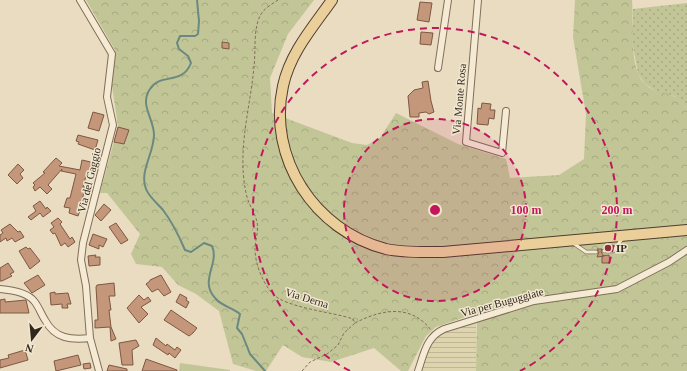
<svg xmlns="http://www.w3.org/2000/svg" width="687" height="371" font-family="Georgia,serif">
	<defs>
		<pattern id="farmland-rules" width="6" height="5" patternUnits="userSpaceOnUse"><rect width="6" height="5" fill="#ded5af"/><path d="M0 2.5h6" fill="none" stroke="#bfb796"/></pattern>
		<pattern id="grass-dots" width="8" height="8" patternUnits="userSpaceOnUse"><rect width="8" height="8" fill="#c2c696"/><path d="M2 2h.1M6 6h.1" fill="none" stroke="#a7aa81" stroke-width="1.8" stroke-linecap="round"/></pattern>
		<pattern id="forest-crowns" width="20" height="18" patternUnits="userSpaceOnUse"><rect width="20" height="18" fill="#c2c696"/><path d="M2 6a3 3 0 1 1 6 0M12 15a3 3 0 1 1 6 0" fill="none" stroke="#a7aa81"/></pattern>
	</defs>
	<rect width="100%" height="100%" fill="#e9dcc1"/>
	<path fill="url(#farmland-rules)" d="M476,321V371H421L430,343L439,332Z"/>
	<path fill="url(#grass-dots)" d="M687,3V109L674,96L657,92L645,84L638,74L631,36L633,20V9Z"/>
	<path fill="url(#forest-crowns)" d="M86,0H314L288,34L270,78L272,113L352,143L367,145L380,138L396,113L458,144L506,159L510,178L559,175L584,159L586,114L573,37L575,0H632C634,22 628,68 645,84C654,93 664,91 673,96C678,98 683,105 687,109V371H476L477,313L436,327L426,336L408,371H401L374,348L331,362L302,357L283,345L266,371H256L233,364L219,311L196,294L178,285L162,267L136,264L131,254L140,234L107,193H100L118,126L112,86L115,50Z"/>
	<path fill="#c2c696" d="M180,363L230,370V371H179Z"/>
	<g fill="none" stroke-linecap="round" stroke-linejoin="round">
		<path stroke="#6b8980" stroke-width="2" d="M197,0L199,21L198,34L195,36H180L177,43L179,49L188,56L191,63C182,86 161,72 150,89C139,105 154,118 154,135C154,153 139,172 146,189C149,197 158,204 163,210C173,223 179,236 185,250L191,252L204,243L212,246C220,264 198,281 216,299C222,306 233,308 240,314L237,328L242,334L250,354L265,371"/>
	</g>
	<path fill="#c4967a" stroke="#7e5842" d="M420,2L432,3L429,22L417,20Z
		M421,32L433,33L431,45L420,44Z
		M222,42L229,43V49L222,48Z
		M428,81L431,101L434,112L429,114L426,112L419,113V117H410L408,96L414,90L423,88L422,82Z
		M482,103L491,104L490,110H495L494,119L489,118L488,125L477,124L478,108L481,109Z
		M93,112L104,115L99,131L88,128Z
		M118,127L129,130L124,144L114,142Z
		M78,135L98,140L95,150L78,144L79,142L76,141Z
		M56,158L62,163L59,166L80,170L82,160L95,163L93,169L90,168L88,177L86,176L83,187H85L82,201L83,202L78,216L69,213L70,208L64,207L67,198H70L76,174L61,171L62,169L48,185L52,189L47,194L40,187L35,191L33,187L35,185L33,183L45,173L43,172Z
		M18,164L24,170L20,174L23,178L17,184L8,175Z
		M40,201L46,209L47,207L51,211L43,217L40,213L31,220L28,217L36,211L33,206Z
		M104,204L111,210L101,221L95,215Z
		M58,218L62,222L60,224L70,239L72,237L75,242L68,247L65,243L61,246L55,233L53,234L50,230L54,227L51,223Z
		M116,223L128,240L121,244L109,227Z
		M10,224L18,232L20,231L24,237L15,242L12,238L7,241L6,238L0,242V235L3,233L1,230Z
		M93,234L107,239L103,247L99,245V249L89,245Z
		M26,247L28,249L30,248L40,261L30,269L19,251Z
		M597,249H602L601,252L604,256L597,257L599,252Z
		M96,255L95,257H100V265L89,266L88,256Z
		M609,255L610,263H602V256Z
		M8,263L14,272L10,274L12,276L2,281H0V268Z
		M38,275L45,285L32,293L24,283Z
		M161,275L171,292L164,296L158,289L152,292L146,284L150,281V280Z
		M114,283L115,296H109L111,310H109L111,327L116,339L111,341L110,327L95,328V320H98L96,287L97,285Z
		M55,292V294L68,293L71,304H67L68,308H62V304L51,305L50,293Z
		M180,294L187,298L186,300L189,302L186,308L176,302Z
		M139,295L144,300L148,297L151,301L141,307L148,314L139,323L127,308Z
		M5,299V302L26,300L29,313H0V300Z
		M171,310L197,328L193,333L189,336L164,320Z
		M156,338L166,346L167,344L175,350L177,347L181,350L175,358L169,353L168,355L153,345Z
		M136,340L139,346L132,350L133,365H122L119,343Z
		M25,350L28,360L0,368V360L9,358L8,355Z
		M78,355L81,365L56,371L54,361Z
		M146,359L177,370V371H142Z
		M90,363L91,368L84,369L83,364Z
		M109,365L127,369V371H107Z"/>
	<g fill="none" stroke-linecap="round" stroke-linejoin="round">
		<g stroke="#816e5a" stroke-width="4.5">
			<path id="lane" d="M573,243L586,252H596
				M604,251H613L622,239"/>
		</g>
		<g stroke="#816e5a" stroke-width="8">
			<path id="street" d="M80,0L112,54L107,97L113,125L83,243L81,260L86,286L90,338L99,371
				M478,0L466,142L502,153L506,111
				M438,68L448,0
				M0,289C11,290 27,292 34,301C39,307 41,314 45,320C55,339 71,340 90,338
				M418,371C424,354 426,337 444,329L534,301L617,289L669,262L687,250"/>
		</g>
		<g stroke="#4f3c2e" stroke-width="12">
			<path id="primary" d="M332,0C313,27 290,53 283,86C267,158 315,231 386,249C404,253 424,252 443,252L687,230"/>
		</g>
		<path stroke="#816e5a" stroke-width="1" stroke-dasharray="3 2" stroke-linecap="butt" d="M278,0C272,4 263,9 260,16C253,30 256,51 254,67C250,110 236,153 247,197C249,205 255,213 257,222C259,230 255,241 255,249C255,263 262,281 271,292C283,308 334,312 353,319L355,323L344,333L338,345L327,354L310,362L302,371
			M355,323C382,309 411,304 431,330"/>
		<use href="#lane" stroke="#f5ead3" stroke-width="3"/>
		<use href="#street" stroke="#f5ead3" stroke-width="6"/>
		<use href="#primary" stroke="#eacf9b" stroke-width="10"/>
	</g>
	<circle cx="435" cy="210" r="91" fill="#c2185b" fill-opacity=".12"/>
	<g fill="none" stroke="#c2185b" stroke-width="2" stroke-dasharray="7 5">
		<circle cx="435" cy="210" r="91"/>
		<path d="M350 371A182 182 0 1 1 520 371"/>
	</g>
	<circle fill="#8a3033" stroke="#f1e7d0" stroke-width="1.5" cx="608" cy="248" r="4"/>
	<g text-anchor="middle" dominant-baseline="central" stroke-width="3" stroke-linejoin="round" paint-order="stroke">
		<g font-size="11" fill="#32271d" stroke="#f1e7d0">
			<text transform="translate(459 99) rotate(-85)">Via Monte Rosa</text>
			<text transform="translate(89 180) rotate(-76)">Via del Gaggio</text>
			<text transform="translate(307 298) rotate(17)">Via Derna</text>
			<text transform="translate(502 302) rotate(-15)">Via per Buguggiate</text>
		</g>
		<g font-size="11" font-weight="bold" fill="#32271d" stroke="#f1e7d0" text-anchor="start">
			<text x="616" y="248">IP</text>
		</g>
	</g>
	<circle cx="435" cy="210" r="6" fill="#c2185b" stroke="#f1e7d0" stroke-width="2"/>
	<g font-size="12" text-anchor="middle" font-weight="bold" fill="#c2185b" stroke="#f1e7d0" stroke-width="3" stroke-linejoin="round" paint-order="stroke">
		<text x="526" y="214">100 m</text>
		<text x="617" y="214">200 m</text>
	</g>
	<g transform="translate(32 339) rotate(196)" stroke="#f1e7d0" stroke-width="3" paint-order="stroke">
	<path d="M0-3L7 15L0 10L-7 15Z" fill="#32271d"/>
	<text y="-6" font-size="11" font-weight="bold" text-anchor="middle" fill="#32271d">N</text>
	</g>
</svg>
